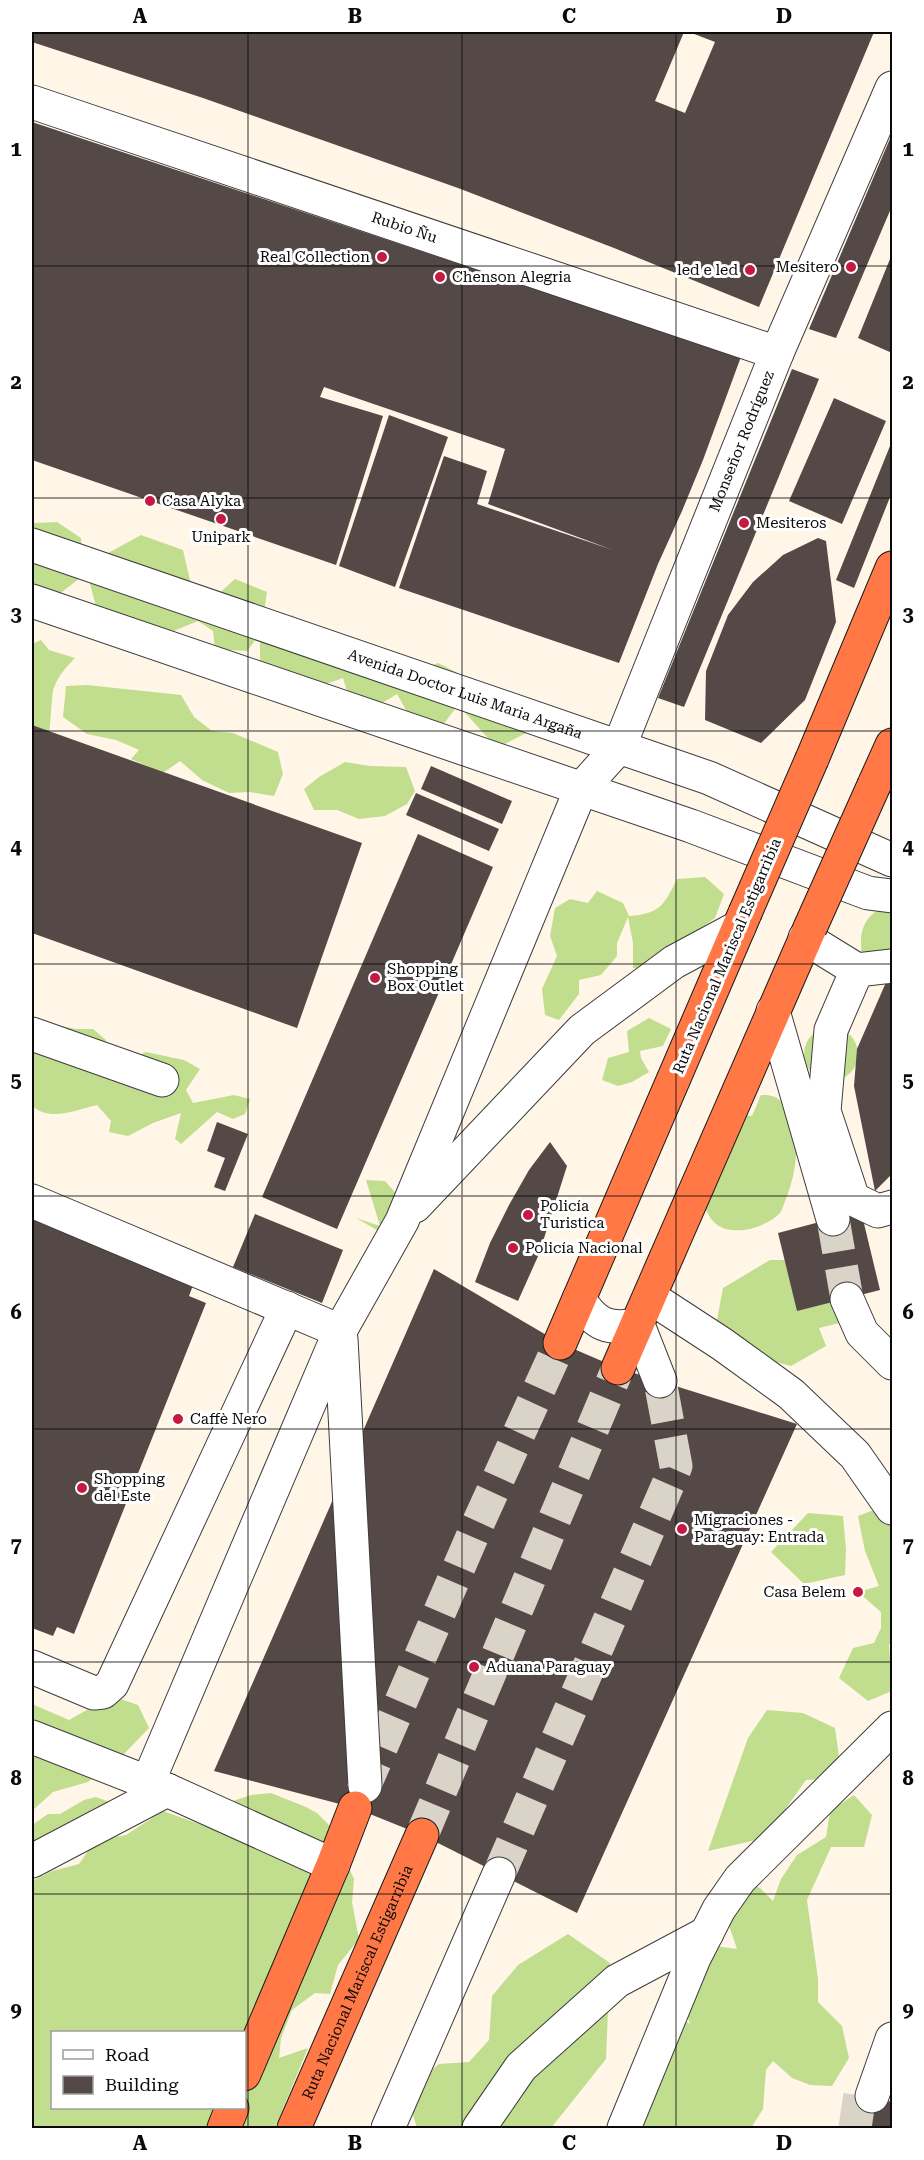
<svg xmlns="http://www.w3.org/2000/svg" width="924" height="2160" font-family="'Roboto Serif',serif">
	<rect width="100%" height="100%" fill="#fff6e8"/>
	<path fill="#c0de8d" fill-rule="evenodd" d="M32,519L34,523L57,522L81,538L84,575L58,595L32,584Z
		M141,535L183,550L192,589L215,597L235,579L267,592L261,633L293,615L302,643L409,675L438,663L456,672L485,708L536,728L497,748L458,705L442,726H415L397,694L382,703L352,708L343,678L323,685L260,671V634L247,651L215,649L213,631L198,621L159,637L100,621L90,584L101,557Z
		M41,640L49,650L75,658C66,667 56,678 53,691C51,704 51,720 49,734L32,728V644Z
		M87,685L181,695L194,717L212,731L233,733L278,752L283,774L274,796L249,792L229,793L202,780L180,761L163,773L131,759L139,750L116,740L87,734L63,717L66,686Z
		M345,762L370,766L406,767L415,791L407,804L385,816L359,819L337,810H314L304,789L319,777Z
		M705,877L724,894L715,918L680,943L657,974L633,968V943L628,917L617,943V956L601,975L579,980V994L559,1020L545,1015L542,989L557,956L550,936L555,908L570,899L588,903L597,891L623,903L629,916C660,914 664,905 677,879Z
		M892,904V981L862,955C858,928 866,912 892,904Z
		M649,1018L671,1029L663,1046L640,1051L641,1058L649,1072L632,1082L618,1086L602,1080L608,1058L629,1052L627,1031Z
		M61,1026L76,1029H93L106,1040L98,1063L118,1064L146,1052L184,1060L200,1069L186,1090L193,1103L234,1095L250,1099L245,1114L233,1119L217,1112L181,1144L175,1139L181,1113L153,1123L128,1136L109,1132L111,1121L97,1105C75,1110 51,1122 32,1106V1045L38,1038Z
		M804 1054a27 27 0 1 1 54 0a27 27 0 1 1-54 0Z
		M761,1095C765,1095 771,1095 775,1097C805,1114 798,1169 787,1196C785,1200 783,1209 780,1213C766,1228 728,1239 713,1221C708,1216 705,1207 702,1201L727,1114L752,1116Z
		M366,1180L385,1181L399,1197L382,1233L356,1218L380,1226Z
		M770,1260H796L865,1317L819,1328L826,1346L791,1366L745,1354L717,1320L723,1288Z
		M890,1504L892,1508V1642L889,1644L892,1691L868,1701L839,1678L853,1648L874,1643L881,1628V1612L858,1592L879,1586L865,1551L858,1516Z
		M808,1513L843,1516L846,1549L845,1575L804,1584L771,1552Z
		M112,1696L138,1705L149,1728L124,1754L88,1782L53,1792L32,1811V1704L69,1720Z
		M767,1710L803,1713L835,1728L842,1778L806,1780L765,1838L708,1851L748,1738Z
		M271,1793L306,1807L317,1813L329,1825L354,1879L352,1902L359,1939L338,1965L330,1994L315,1993L292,2010L281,2038L279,2058L308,2048L275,2128H32V1881L52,1871L79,1864L95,1841L126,1835L163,1811L227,1834V1803L251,1795ZM52,2032H244V2108H52Z
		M854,1795L872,1815L864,1847H831L807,1900L818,1979V2002L842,2026L849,2058L832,2086L810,2085L792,2078L773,2061L766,2070L763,2109L751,2128H634L685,2021L690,2024L686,2012L716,1946L737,1949L724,1911L740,1879L760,1888L773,1901L781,1879L797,1855L826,1837L830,1811Z
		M96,1797L118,1805L77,1857L62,1859L32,1870V1825L48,1814H60L84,1800Z
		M568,1934L610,1963L606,2059L551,2128H417L405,2090L439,2064L469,2062L489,2040L492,1996L518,1965Z"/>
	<path fill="#544946" d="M32,32H684L655,101L685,113L715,42L689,32H874L759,307L614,248L458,188L203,98L32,42Z
		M32,122L547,293L742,354L703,460L682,511L658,564L619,663L399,588L444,456L487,471L477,504L613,550L488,504L505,449L324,387L320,397L383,416L336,565L32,460Z
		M892,134V206L836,338L809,329Z
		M892,254V353L858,338Z
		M792,369L819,379L684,707L658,698Z
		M834,398L886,421L842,524L789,501Z
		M389,415L448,437L395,587L339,566Z
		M892,441V492L854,588L836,580Z
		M818,538L826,541L836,622L805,700L761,743L705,720L706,671L728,615L753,582L783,555Z
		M32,725L362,843L297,1028L32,933Z
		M431,766L512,801L502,824L421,789Z
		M416,793L499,829L489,851L406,815Z
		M418,834L493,867L337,1229L262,1197Z
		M887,980L892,981V1174L875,1191L854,1086L857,1049Z
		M217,1122L248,1134L225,1191L214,1187L225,1158L207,1151Z
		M550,1142L567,1166L539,1254L518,1301L475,1282L490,1243L509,1205L529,1170Z
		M861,1211L880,1290L797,1311L778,1233Z
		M255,1214L343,1250L322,1303L233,1267Z
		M32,1218L193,1285L189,1296L206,1303L74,1634L57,1627L53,1636L32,1628Z
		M434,1269L560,1343L618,1368L797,1424L577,1913L422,1835L355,1808L214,1771Z
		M860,2094L892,2102V2128H855Z"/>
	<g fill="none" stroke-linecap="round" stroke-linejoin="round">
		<path stroke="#dad3c7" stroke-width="33" stroke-dasharray="33 16" stroke-linecap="butt" d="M833,1219L847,1299
			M499,1874L676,1466L660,1381
			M855,2128L860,2094L872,2096"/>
		<path stroke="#dad3c7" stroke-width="33" stroke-dasharray="33 16" stroke-linecap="butt" d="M362,1792L475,1530L560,1343
			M422,1835L618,1368"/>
		<g stroke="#3d3d3d" stroke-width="35">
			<g id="minor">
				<path id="s1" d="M32,102L777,353"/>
				<path id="s2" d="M32,545L709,778L892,860"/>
				<path d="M32,601L691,826L868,893L892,896"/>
				<path d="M805,938L857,970"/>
				<path d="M892,966L857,970L831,1030L824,1111L853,1199L878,1211L892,1207"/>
				<path d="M773,1011L833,1219"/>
				<path d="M32,1034L162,1080"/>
				<path d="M32,1201L340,1331"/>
				<path d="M415,1206L582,1030L674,962L739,927"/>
				<path d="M650,1297L722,1344L791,1394L855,1455L892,1508"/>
				<path d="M579,1299C595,1325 608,1330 638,1325L660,1381"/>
				<path d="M847,1299L862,1333L892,1363"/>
				<path d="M341,1339L365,1786"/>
				<path d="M32,1667L94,1693L103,1692L112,1684L287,1308"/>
				<path d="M32,1737L167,1790L333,1865"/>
				<path id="s3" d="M148,1782L340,1331L402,1221L581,789L619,747L777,353L892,88"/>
				<path d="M32,1861L167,1790"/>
				<path d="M872,2096L892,2039"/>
				<path d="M388,2128L499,1874"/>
				<path d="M479,2128L521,2067L617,1981L707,1933"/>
				<path d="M624,2128L694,1958L719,1909L740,1879L892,1728"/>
			</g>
		</g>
		<g stroke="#1b1b1b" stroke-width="35">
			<g id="highway">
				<path d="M812,759L892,568"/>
				<path d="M874,785L892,745"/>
				<path d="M560,1343L745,913"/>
				<path d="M618,1368L810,928"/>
				<path d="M244,2074L333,1865L355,1808"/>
				<path d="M224,2128L232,2108"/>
				<path id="s4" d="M294,2128L422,1835"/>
			</g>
		</g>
		<use href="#minor" stroke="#fff" stroke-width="33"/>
		<use href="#highway" stroke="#ff7846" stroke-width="33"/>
		<g stroke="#1b1b1b" stroke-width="35" stroke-linecap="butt">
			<path id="highway-bridge" d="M745,913L812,759
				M810,928L874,785"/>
		</g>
		<use href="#highway-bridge" stroke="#ff7846" stroke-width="33"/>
	</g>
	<path fill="none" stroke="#0a0a0a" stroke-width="1.5" stroke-opacity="0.55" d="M248,32V2128M462,32V2128M676,32V2128M32,266H892M32,498H892M32,731H892M32,964H892M32,1196H892M32,1429H892M32,1662H892M32,1894H892"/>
	<g fill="#c41941" stroke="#fff" stroke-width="2">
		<circle cx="382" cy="257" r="6"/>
		<circle cx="851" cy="267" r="6"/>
		<circle cx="750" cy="270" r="6"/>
		<circle cx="440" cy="277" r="6"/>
		<circle cx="150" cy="501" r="6"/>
		<circle cx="221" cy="519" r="6"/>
		<circle cx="744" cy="523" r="6"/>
		<circle cx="375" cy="978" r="6"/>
		<circle cx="528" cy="1215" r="6"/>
		<circle cx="513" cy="1248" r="6"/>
		<circle cx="178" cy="1419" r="6"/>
		<circle cx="82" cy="1488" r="6"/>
		<circle cx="682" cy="1529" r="6"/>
		<circle cx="858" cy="1592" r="6"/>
		<circle cx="474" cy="1667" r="6"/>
	</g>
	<g text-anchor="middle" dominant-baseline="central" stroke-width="6" stroke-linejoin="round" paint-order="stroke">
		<g font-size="15" fill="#0a0a0a" stroke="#fff">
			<text stroke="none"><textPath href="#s1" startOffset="393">Rubio Ñu</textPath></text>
			<text stroke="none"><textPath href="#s3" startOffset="1470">Monseñor Rodríguez</textPath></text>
			<text stroke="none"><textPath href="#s2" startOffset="458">Avenida Doctor Luis Maria Argaña</textPath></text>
			<text transform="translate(727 956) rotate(-67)">Ruta Nacional Mariscal Estigarribia</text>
			<text stroke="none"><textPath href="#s4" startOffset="159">Ruta Nacional Mariscal Estigarribia</textPath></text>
		</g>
		<g font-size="15" fill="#0a0a0a" stroke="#fff" text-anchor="start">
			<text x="370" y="257" text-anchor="end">Real Collection</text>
			<text x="839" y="267" text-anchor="end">Mesitero</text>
			<text x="738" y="270" text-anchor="end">led e led</text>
			<text x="452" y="277">Chenson Alegria</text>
			<text x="162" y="501">Casa Alyka</text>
			<text x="756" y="523">Mesiteros</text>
			<text x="221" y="537" text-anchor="middle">Unipark</text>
			<text x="387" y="969">Shopping<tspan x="387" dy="17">Box Outlet</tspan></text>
			<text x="540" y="1206">Policía<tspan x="540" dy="17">Turistica</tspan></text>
			<text x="525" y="1248">Policía Nacional</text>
			<text x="190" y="1419">Caffè Nero</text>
			<text x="94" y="1479">Shopping<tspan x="94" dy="17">del Este</tspan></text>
			<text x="694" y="1520">Migraciones -<tspan x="694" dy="17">Paraguay: Entrada</tspan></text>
			<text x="846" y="1592" text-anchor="end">Casa Belem</text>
			<text x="486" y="1667">Aduana Paraguay</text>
		</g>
	</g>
	<rect width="924" height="2160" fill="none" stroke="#ffffff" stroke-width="66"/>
	<rect x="51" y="2031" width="195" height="78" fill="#ffffff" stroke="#9d9d9d" stroke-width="1.5"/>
	<rect x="63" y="2050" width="30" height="9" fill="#ffffff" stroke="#9d9d9d" stroke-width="1.5"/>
	<text x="105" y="2061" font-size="18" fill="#0a0a0a">Road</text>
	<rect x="63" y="2076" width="30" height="18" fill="#544946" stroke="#9d9d9d" stroke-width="1.5"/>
	<text x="105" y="2091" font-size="18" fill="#0a0a0a">Building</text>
	<rect x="33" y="33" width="858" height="2094" fill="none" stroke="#0a0a0a" stroke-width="2"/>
	<g font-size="20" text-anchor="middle" font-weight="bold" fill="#0a0a0a">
		<text x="140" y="23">A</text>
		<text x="355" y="23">B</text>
		<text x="569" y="23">C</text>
		<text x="784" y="23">D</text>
		<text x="16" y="156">1</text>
		<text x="908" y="156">1</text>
		<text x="16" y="389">2</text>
		<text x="908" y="389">2</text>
		<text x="16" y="621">3</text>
		<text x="908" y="621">3</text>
		<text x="16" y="854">4</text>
		<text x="908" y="854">4</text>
		<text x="16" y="1087">5</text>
		<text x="908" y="1087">5</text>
		<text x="16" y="1319">6</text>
		<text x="908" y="1319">6</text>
		<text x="16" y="1552">7</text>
		<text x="908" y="1552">7</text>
		<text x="16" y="1785">8</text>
		<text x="908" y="1785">8</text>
		<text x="16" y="2017">9</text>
		<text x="908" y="2017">9</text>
		<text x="140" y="2150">A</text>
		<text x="355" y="2150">B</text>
		<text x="569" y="2150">C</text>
		<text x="784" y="2150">D</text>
	</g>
</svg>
